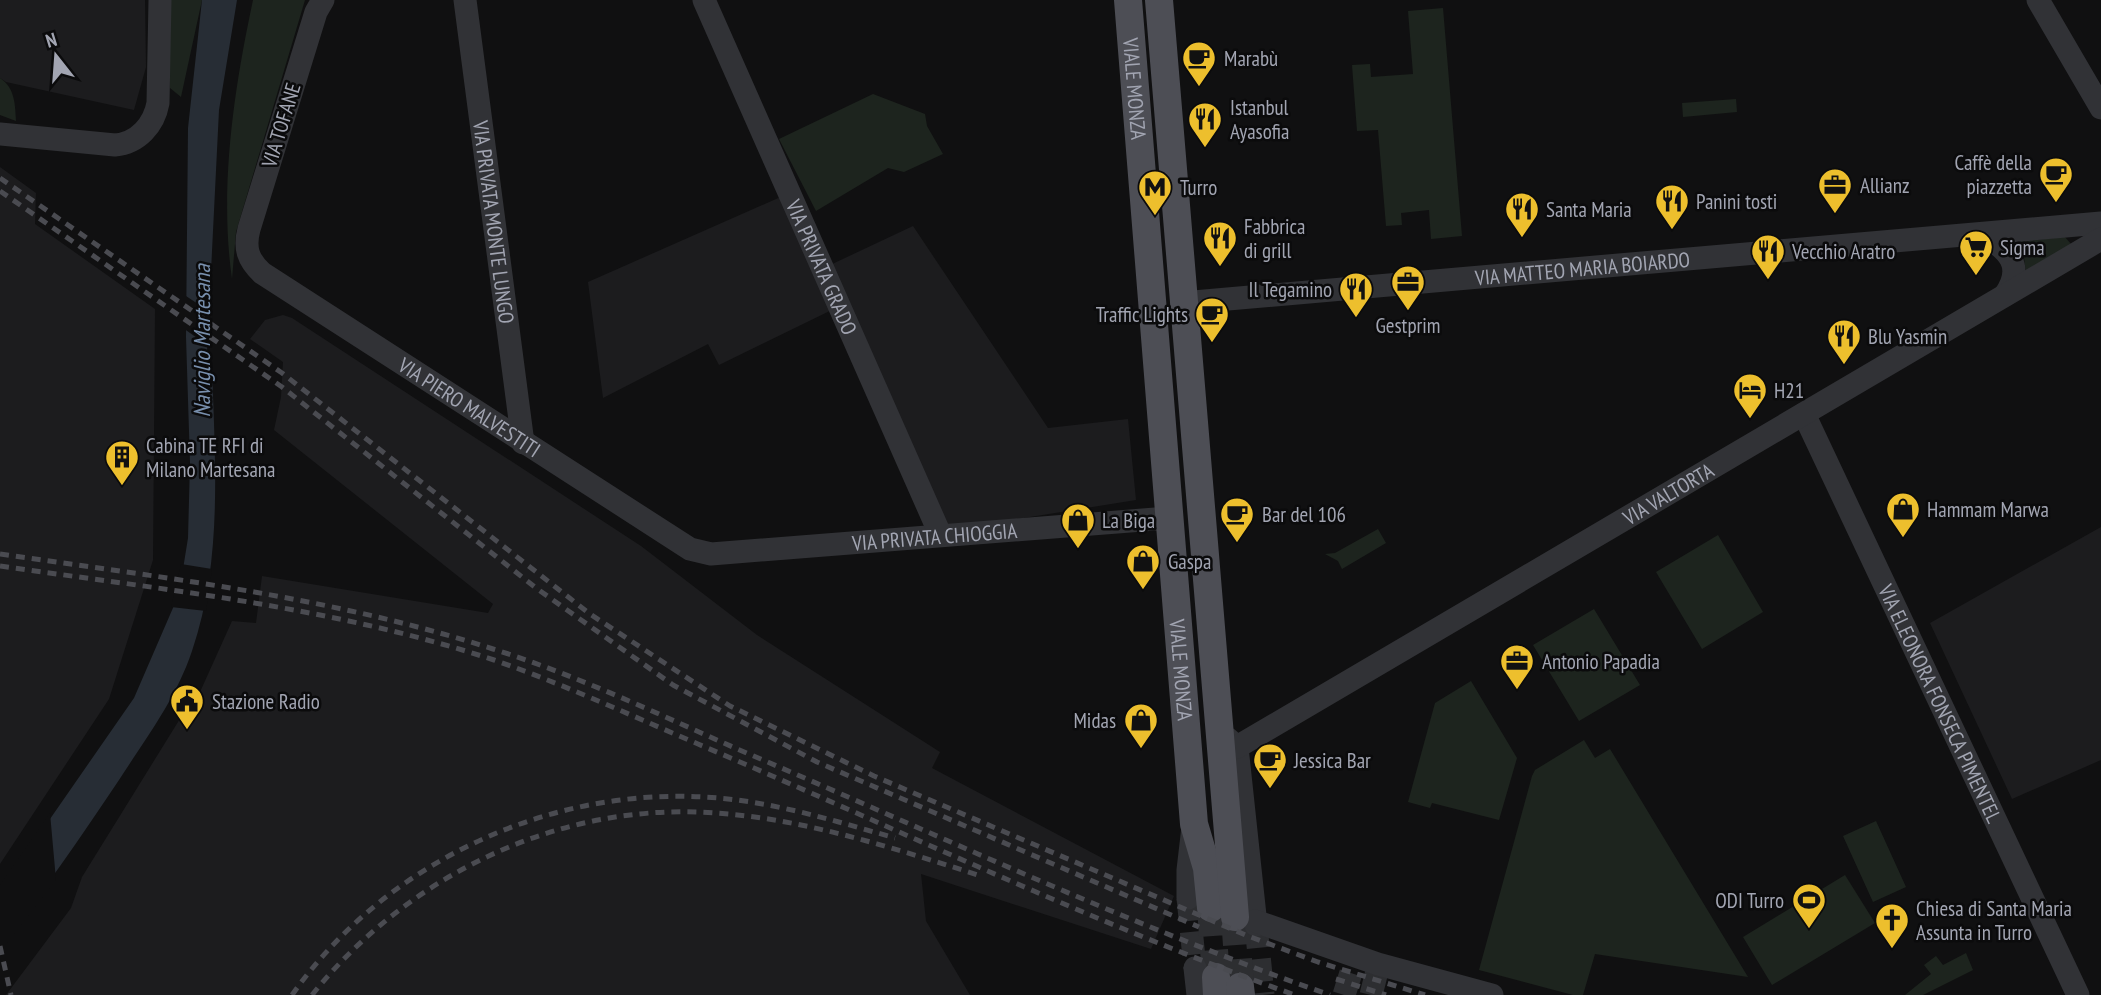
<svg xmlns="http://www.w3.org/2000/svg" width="2101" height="995" font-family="'PT Sans Narrow',sans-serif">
	<rect width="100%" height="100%" fill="#101011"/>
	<path fill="#1c1c1e" d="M0,0H145L146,67L134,110L6,82L0,78Z
		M0,167L36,193L35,224L155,309L153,560L109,699L0,864Z
		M794,191L828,266L913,226L1048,428L1128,419L1136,500L943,531L844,304L719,365L708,344L603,398L588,282Z
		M283,315L292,318L641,546L757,635L940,752L932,768L1174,896L1151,949L921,874L926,921L970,995H6L71,908L82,877L191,701L193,702L200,692L232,621L256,623L262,576L488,613L493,604L274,430L281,397L283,362L250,339L265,320Z
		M2101,527V760L2012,799L1930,623Z"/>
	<path fill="#1d241e" d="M170,0H202L181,97L170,88Z
		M253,0H305L236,232L232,279C219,188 234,89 253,0Z
		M1443,8L1462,236L1431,239L1429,210L1401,213L1402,225L1386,226L1378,130L1357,131L1352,65L1370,64L1371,77L1413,74L1408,11Z
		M0,78C15,88 15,104 16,121L0,115Z
		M873,94L925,114L927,126L943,154L904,172L888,168L816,211L779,139Z
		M1736,99L1737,112L1683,117L1682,103Z
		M2065,237L2071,244L2026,274L2024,257L2014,242Z
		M1378,529L1386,543L1342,569L1338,561L1325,554L1335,553Z
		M1718,535L1763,612L1702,649L1656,572Z
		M1594,609L1640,685L1579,721L1533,645Z
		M1471,681L1517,758L1499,820L1432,803L1430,808L1408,802L1435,703Z
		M1584,740L1595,758L1610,749L1748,977L1595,954L1583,995H1573L1479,970L1532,776L1535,770Z
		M1876,821L1906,887L1873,902L1843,836Z
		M1845,875L1875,923L1772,985L1743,937Z
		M1966,953L1973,970L1923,995H1905L1931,974L1924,965L1936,956L1943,965Z"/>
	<path fill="#272d35" d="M202,0H237L219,110L207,352L212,367C215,462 223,560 192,651C176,699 146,738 119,780C81,837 42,893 0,948V891L134,698L179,594L188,538L190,463L186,337L188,128Z"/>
	<path fill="#101011" d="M183,294L213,314L211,348L183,328Z
		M181,564L212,569L206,611L171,607Z
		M50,813L56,880L0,952V885Z"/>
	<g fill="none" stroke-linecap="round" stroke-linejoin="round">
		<path stroke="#2d2e31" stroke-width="23" stroke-dasharray="23 11" stroke-linecap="butt" d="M1188,898L1195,968
			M1256,925L1263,995
			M1344,995L1354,963
			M1371,995L1377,971"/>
		<path stroke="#2d2e31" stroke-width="28" stroke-dasharray="28 14" stroke-linecap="butt" d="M1211,908L1216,977
			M1235,917L1240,987"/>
		<g stroke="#313236" stroke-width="23">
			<path id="s1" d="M323,0L316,12L249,229C244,248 248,260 262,273L690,549L711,554L1168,518"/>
			<path id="s2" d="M465,0L523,443"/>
			<path id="s3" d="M704,0L940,534"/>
			<path d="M2038,0L2101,108"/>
			<path d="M0,134L115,145C138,143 154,125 158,103L160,0"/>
			<path d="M1982,234C2009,250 2025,266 2005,295"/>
			<path id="s4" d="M1182,303L2101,223"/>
			<path id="s5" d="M1804,414L2078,995"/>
			<path d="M1227,738L1237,747L1256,925"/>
			<path id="s6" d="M1237,747L2101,239"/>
			<path d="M1188,898V870L1193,827"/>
			<path d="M1255,921L1378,964L1492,995"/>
			<path d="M1195,968L1198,995"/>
		</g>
		<g stroke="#4d4e55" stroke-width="28">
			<path id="s7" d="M1128,0L1194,824L1207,868L1211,908"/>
			<path d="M1159,0L1235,917"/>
			<path d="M1216,977L1217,995"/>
			<path d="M1240,987L1241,995"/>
		</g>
		<path stroke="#4a4b51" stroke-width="5" stroke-dasharray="9 7" stroke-linecap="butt" d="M0,178L282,373L590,614L730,706L874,776L1248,936L1318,962L1425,995
			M0,191L282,387L536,588L673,685L817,762L1199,927
			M0,554C166,578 332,597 493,649C576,675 656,713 735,748C932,832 1128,925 1330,995
			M0,566C166,590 334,607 494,660C563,684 630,715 698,744C896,828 1092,923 1295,995
			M0,946L11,995
			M1336,979L1386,995
			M292,995C383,865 545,788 703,797C768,800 832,820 895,838
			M312,995C408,875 561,801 716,813C805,819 893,848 978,875"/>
	</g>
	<defs>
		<g id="cafe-pin" transform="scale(1.75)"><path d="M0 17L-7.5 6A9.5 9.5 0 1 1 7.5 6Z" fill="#edbf2d" stroke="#0b0b0c"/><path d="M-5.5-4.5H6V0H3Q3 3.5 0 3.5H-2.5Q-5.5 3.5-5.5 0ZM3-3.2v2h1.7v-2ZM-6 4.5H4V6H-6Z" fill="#111"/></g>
		<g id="restaurant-pin" transform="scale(1.75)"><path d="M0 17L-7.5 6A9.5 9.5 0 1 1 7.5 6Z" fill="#edbf2d" stroke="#0b0b0c"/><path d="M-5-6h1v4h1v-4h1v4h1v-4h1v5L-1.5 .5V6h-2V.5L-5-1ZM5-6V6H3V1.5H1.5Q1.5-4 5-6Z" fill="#111"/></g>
		<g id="office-pin" transform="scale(1.75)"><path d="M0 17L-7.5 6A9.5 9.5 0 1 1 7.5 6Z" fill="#edbf2d" stroke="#0b0b0c"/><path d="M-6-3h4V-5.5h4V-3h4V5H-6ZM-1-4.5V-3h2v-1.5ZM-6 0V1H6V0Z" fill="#111"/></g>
		<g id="metro-pin" transform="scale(1.75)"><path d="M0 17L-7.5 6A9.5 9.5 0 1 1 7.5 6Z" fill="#edbf2d" stroke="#0b0b0c"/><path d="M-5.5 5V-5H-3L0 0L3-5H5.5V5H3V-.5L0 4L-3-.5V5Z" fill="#111"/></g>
		<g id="supermarket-pin" transform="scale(1.75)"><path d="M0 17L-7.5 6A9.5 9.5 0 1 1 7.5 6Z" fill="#edbf2d" stroke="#0b0b0c"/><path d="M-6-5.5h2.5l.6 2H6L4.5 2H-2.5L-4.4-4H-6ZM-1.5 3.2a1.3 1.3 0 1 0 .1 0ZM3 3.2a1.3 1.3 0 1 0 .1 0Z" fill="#111"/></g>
		<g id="hotel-pin" transform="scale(1.75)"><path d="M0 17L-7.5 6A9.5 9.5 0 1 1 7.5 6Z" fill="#edbf2d" stroke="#0b0b0c"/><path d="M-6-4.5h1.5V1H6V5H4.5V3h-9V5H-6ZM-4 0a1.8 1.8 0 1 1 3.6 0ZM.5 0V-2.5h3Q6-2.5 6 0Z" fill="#111"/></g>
		<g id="building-pin" transform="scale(1.75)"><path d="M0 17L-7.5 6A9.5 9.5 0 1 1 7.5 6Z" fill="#edbf2d" stroke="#0b0b0c"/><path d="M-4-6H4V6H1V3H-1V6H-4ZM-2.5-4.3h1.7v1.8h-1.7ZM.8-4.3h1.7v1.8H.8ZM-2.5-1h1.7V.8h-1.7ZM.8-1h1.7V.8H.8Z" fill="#111"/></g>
		<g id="shop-pin" transform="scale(1.75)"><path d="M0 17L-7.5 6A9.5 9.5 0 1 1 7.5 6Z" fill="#edbf2d" stroke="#0b0b0c"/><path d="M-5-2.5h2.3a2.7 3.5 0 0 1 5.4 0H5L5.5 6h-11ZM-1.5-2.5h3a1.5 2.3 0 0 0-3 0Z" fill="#111"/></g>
		<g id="civic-pin" transform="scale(1.75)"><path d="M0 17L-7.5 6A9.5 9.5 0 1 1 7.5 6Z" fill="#edbf2d" stroke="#0b0b0c"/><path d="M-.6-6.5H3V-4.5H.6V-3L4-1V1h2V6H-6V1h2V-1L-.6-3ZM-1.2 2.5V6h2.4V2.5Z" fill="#111"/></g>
		<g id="stadium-pin" transform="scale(1.75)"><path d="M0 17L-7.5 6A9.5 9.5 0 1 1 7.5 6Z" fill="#edbf2d" stroke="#0b0b0c"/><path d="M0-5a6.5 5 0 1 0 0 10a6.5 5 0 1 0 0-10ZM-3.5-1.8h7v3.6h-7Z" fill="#111"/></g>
		<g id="church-pin" transform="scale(1.75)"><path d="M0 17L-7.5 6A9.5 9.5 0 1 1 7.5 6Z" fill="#edbf2d" stroke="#0b0b0c"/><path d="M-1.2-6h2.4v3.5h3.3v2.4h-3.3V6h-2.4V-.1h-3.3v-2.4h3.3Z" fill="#111"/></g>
	</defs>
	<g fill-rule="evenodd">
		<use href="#cafe-pin" x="1199" y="58"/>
		<use href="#restaurant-pin" x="1205" y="119"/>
		<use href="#cafe-pin" x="2056" y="174"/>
		<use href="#office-pin" x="1835" y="185"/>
		<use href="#metro-pin" x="1155" y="187"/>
		<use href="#restaurant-pin" x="1672" y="201"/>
		<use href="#restaurant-pin" x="1522" y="209"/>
		<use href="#restaurant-pin" x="1220" y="238"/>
		<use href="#supermarket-pin" x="1976" y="247"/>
		<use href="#restaurant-pin" x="1768" y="251"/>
		<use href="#office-pin" x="1408" y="282"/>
		<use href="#restaurant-pin" x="1356" y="289"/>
		<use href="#cafe-pin" x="1212" y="314"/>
		<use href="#restaurant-pin" x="1844" y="336"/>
		<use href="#hotel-pin" x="1750" y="390"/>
		<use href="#building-pin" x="122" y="457"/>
		<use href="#shop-pin" x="1903" y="509"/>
		<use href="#cafe-pin" x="1237" y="514"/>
		<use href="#shop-pin" x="1078" y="520"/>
		<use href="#shop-pin" x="1143" y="561"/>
		<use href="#office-pin" x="1517" y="661"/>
		<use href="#civic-pin" x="187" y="701"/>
		<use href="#shop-pin" x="1141" y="720"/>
		<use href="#cafe-pin" x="1270" y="760"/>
		<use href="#stadium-pin" x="1809" y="900"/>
		<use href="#church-pin" x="1892" y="920"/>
	</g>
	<g text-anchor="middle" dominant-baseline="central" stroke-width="5" stroke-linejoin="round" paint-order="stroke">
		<g font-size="21" fill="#a2a5b2" stroke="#0b0b0c" text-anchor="start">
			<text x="1224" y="58">Marabù</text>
			<text x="1230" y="107">Istanbul<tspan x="1230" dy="24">Ayasofia</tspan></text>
			<text x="2032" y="162" text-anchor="end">Caffè della<tspan x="2032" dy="24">piazzetta</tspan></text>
			<text x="1860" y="185">Allianz</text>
			<text x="1180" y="187">Turro</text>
			<text x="1696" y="201">Panini tosti</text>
			<text x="1546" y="209">Santa Maria</text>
			<text x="1244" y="226">Fabbrica<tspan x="1244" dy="24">di grill</tspan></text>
			<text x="2000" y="247">Sigma</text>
			<text x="1792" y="251">Vecchio Aratro</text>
			<text x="1332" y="289" text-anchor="end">Il Tegamino</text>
			<text x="1188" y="314" text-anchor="end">Traffic Lights</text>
			<text x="1408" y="325" text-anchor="middle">Gestprim</text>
			<text x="1868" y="336">Blu Yasmin</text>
			<text x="1774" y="390">H21</text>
			<text x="146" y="445">Cabina TE RFI di<tspan x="146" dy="24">Milano Martesana</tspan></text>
			<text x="1927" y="509">Hammam Marwa</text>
			<text x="1262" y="514">Bar del 106</text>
			<text x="1102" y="520">La Biga</text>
			<text x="1168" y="561">Gaspa</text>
			<text x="1542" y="661">Antonio Papadia</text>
			<text x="212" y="701">Stazione Radio</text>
			<text x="1116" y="720" text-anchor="end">Midas</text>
			<text x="1294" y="760">Jessica Bar</text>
			<text x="1784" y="900" text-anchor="end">ODI Turro</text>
			<text x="1916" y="908">Chiesa di Santa Maria<tspan x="1916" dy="24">Assunta in Turro</tspan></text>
		</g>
		<g font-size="21" fill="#a2a5b2" stroke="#0b0b0c">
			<text stroke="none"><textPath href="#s7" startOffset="89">VIALE MONZA</textPath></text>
			<text transform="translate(281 125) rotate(-73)">VIA TOFANE</text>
			<text stroke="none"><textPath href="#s2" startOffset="224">VIA PRIVATA MONTE LUNGO</textPath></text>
			<text stroke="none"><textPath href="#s3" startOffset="292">VIA PRIVATA GRADO</textPath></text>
			<text stroke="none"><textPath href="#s4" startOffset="402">VIA MATTEO MARIA BOIARDO</textPath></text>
			<text stroke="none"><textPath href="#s1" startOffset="537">VIA PIERO MALVESTITI</textPath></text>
			<text stroke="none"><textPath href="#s6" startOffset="500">VIA VALTORTA</textPath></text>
			<text stroke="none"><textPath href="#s1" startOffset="1045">VIA PRIVATA CHIOGGIA</textPath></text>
			<text stroke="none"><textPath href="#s7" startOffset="672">VIALE MONZA</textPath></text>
			<text stroke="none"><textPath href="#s5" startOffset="320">VIA ELEONORA FONSECA PIMENTEL</textPath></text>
		</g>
		<g font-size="23" font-style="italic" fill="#788fad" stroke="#0b0b0c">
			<text transform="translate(201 341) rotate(-90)">Naviglio Martesana</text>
		</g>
	</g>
	<g transform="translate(56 56) rotate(343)" stroke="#0b0b0c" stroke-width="5" paint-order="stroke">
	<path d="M0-5L12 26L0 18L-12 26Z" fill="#a2a5b2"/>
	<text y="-10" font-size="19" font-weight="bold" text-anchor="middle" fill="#a2a5b2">N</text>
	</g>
</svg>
